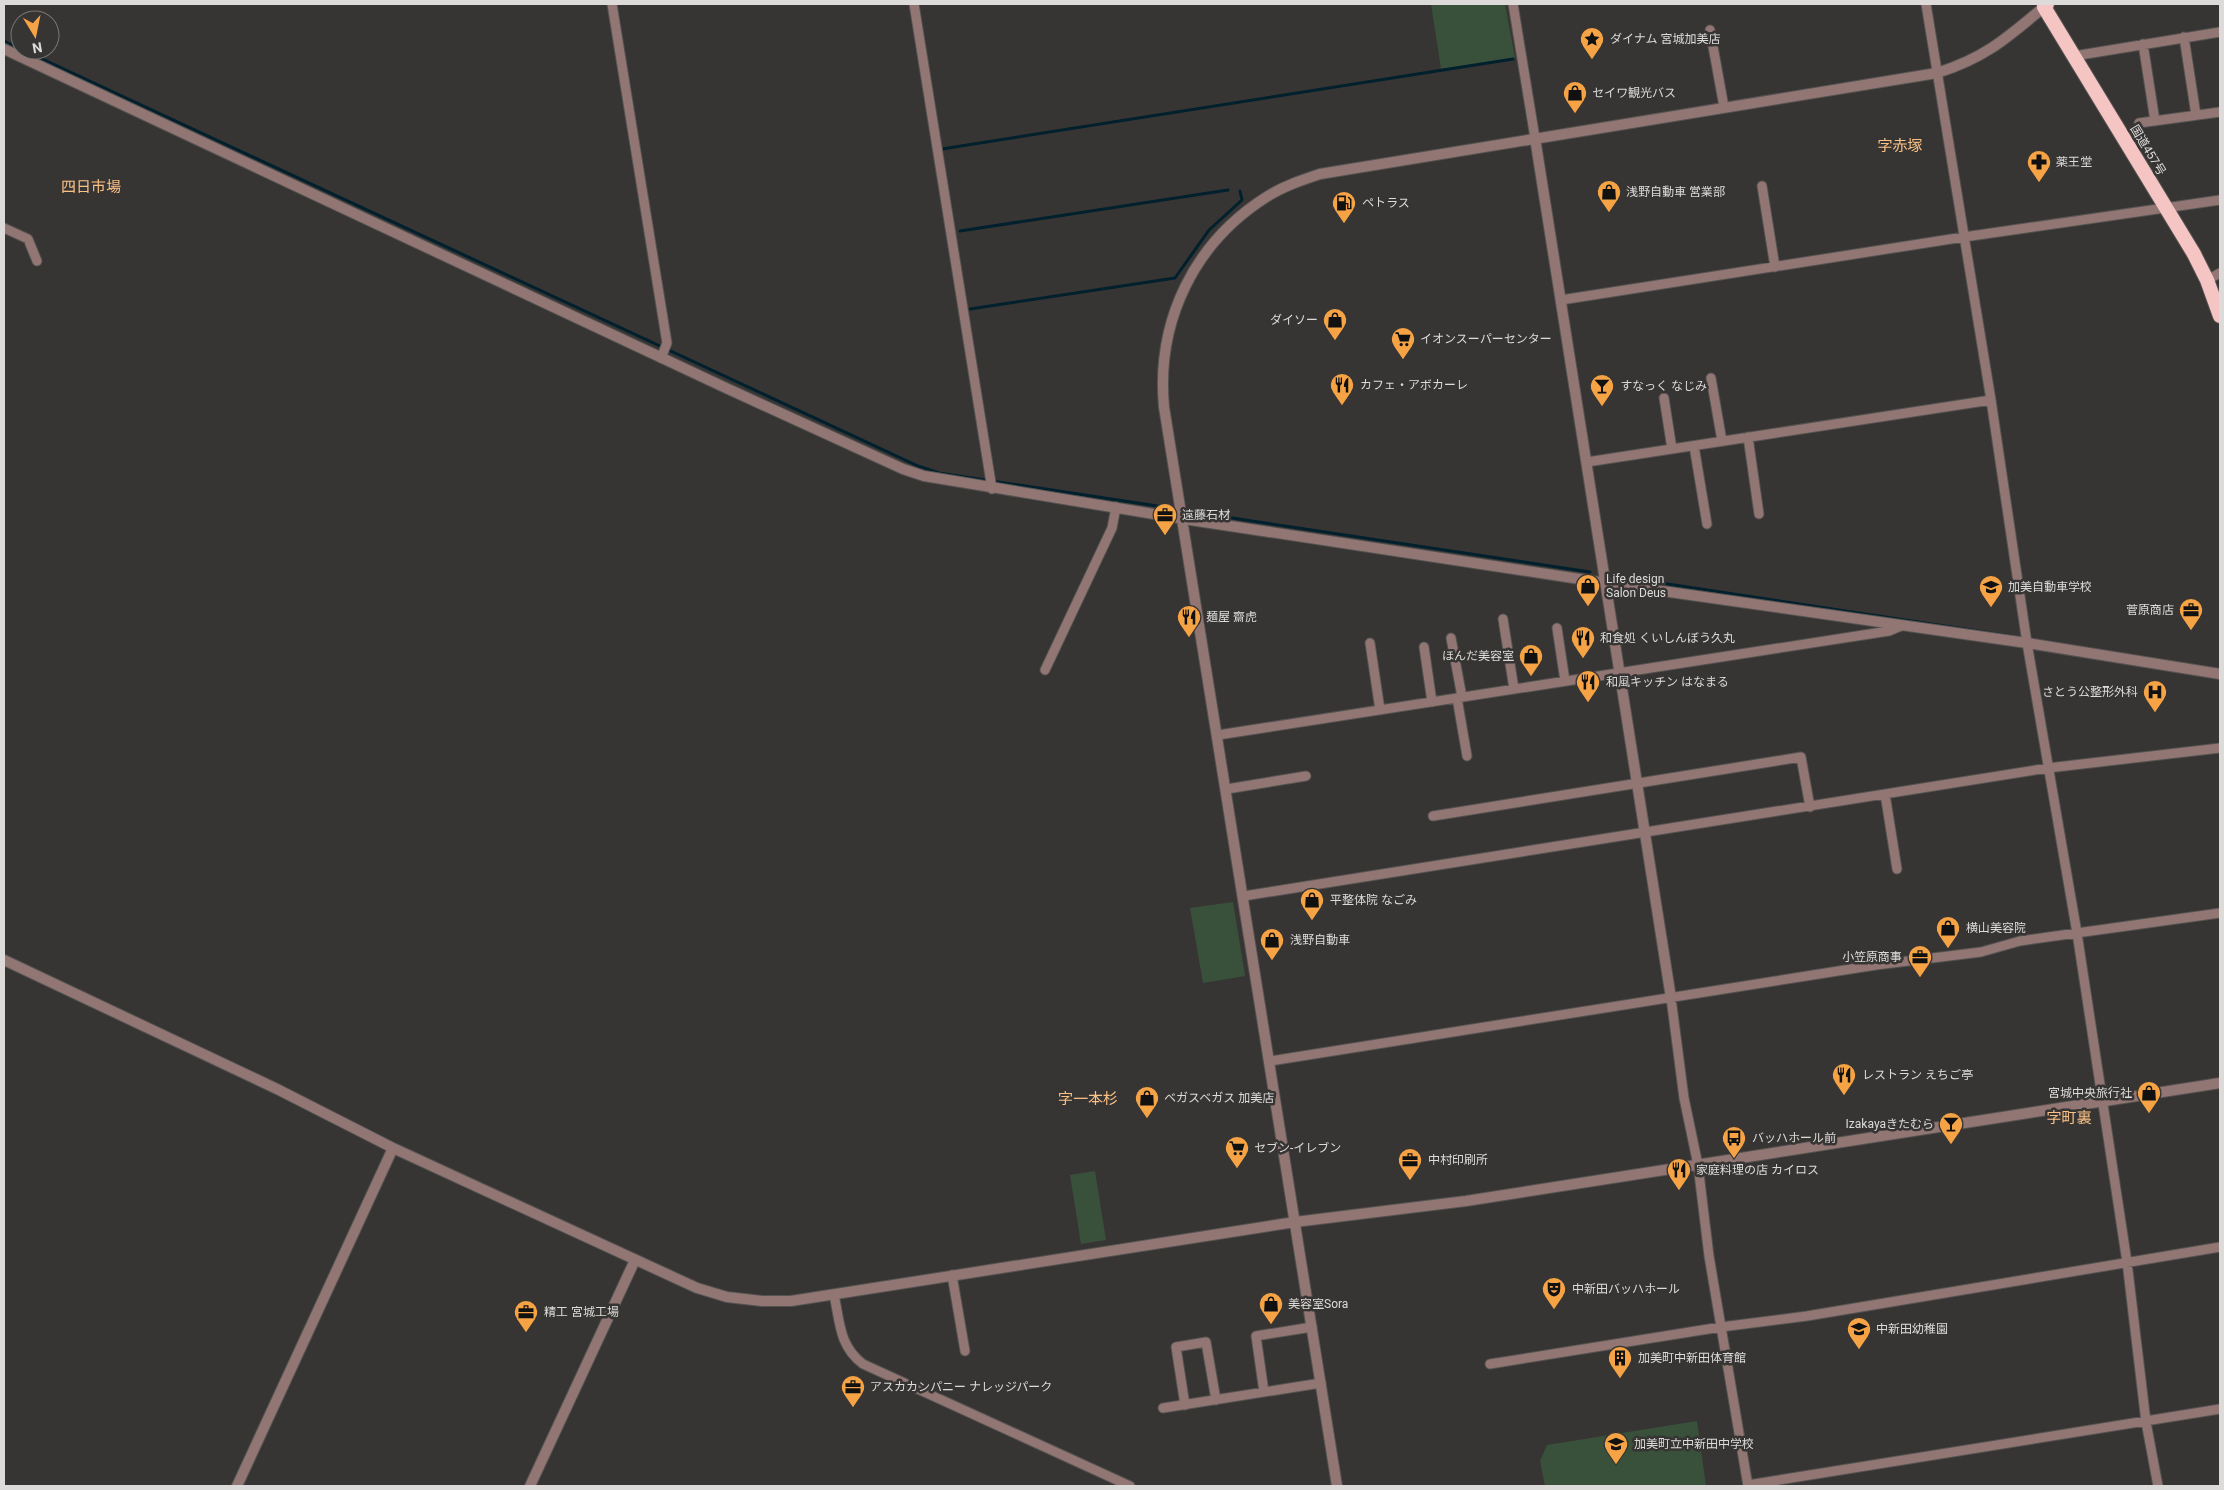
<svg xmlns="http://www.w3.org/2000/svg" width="2224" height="1490" font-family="Roboto,'Noto Sans JP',sans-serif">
	<rect width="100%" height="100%" fill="#373533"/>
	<path fill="#39513b" d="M1431,4H1505L1515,58L1441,69Z
		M1233,902L1245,976L1203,983L1190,908Z
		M1095,1171L1106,1240L1081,1244L1070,1175Z
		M1697,1421L1706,1486H1545L1540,1461L1547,1445Z"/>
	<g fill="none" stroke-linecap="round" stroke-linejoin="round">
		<path stroke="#00202d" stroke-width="3" d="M4,41L20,49
			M23,50L918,466L939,473L1164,507
			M942,149L1513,59
			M960,231L1228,190
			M970,309L1175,278L1209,230L1242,200L1240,191
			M1206,514L1590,572
			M1615,576L2017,637"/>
		<g stroke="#555351" stroke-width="11">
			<path id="minor" d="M612,4L667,343L661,358
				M914,4L992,489
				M1513,4L1535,138
				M1926,4L1991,400L2027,643L2077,933L2127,1262L2146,1422L2158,1486
				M1710,30L1724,107
				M2184,37L2196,115
				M2143,44L2155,121
				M2074,56L2220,32
				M2139,123L2220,112
				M1762,186L1775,267
				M4,228L28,239L37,261
				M2207,280L2220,273
				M1561,300L1964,237L2220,200
				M1711,378L1722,441
				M1664,398L1672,449
				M1748,437L1759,514
				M1694,446L1707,524
				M1587,462L1991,400
				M1503,619L1514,689
				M1557,628L1565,681
				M1451,638L1462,697
				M1370,643L1380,710
				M1424,647L1432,702
				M1045,670L1112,528L1116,507
				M1457,698L1467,756
				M1218,735L1889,631L1901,626
				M1227,789L1306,776
				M1885,794L1897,869
				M1433,816L1801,757L1810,807
				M1244,896L2048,768L2220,748
				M1671,998L1684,1098L1698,1165L1709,1256L1748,1486
				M1270,1061L1876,965L1981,952L2020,941L2220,913
				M952,1275L965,1351
				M834,1295C840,1322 839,1346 863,1364L1130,1486
				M1490,1364L1721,1327L1807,1316L2220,1247
				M1264,1392L1256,1336L1312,1327
				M1185,1405L1176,1347L1206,1342L1216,1400
				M1163,1408L1321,1383
				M1748,1485L2220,1409"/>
		</g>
		<g stroke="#555351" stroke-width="12">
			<path id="tertiary" d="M4,49L726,388L903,469L924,476L1184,519L1606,583L2027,643L2220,674
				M1535,138L1671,998
				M4,960L277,1089L393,1148L697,1288L727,1297L762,1301H791L1295,1222L1466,1201L2220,1083
				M237,1486L393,1148
				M530,1486L635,1260
				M1337,1486L1164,407C1156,321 1194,242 1268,196C1284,186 1302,180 1320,174L1937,73C1985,58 2007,38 2044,7"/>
		</g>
		<g stroke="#555351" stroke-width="16">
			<path id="trunk" d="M2047,4L2044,7L2194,254L2207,280L2220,316"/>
		</g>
		<use href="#minor" stroke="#917674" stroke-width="9"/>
		<use href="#tertiary" stroke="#917674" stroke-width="10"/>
		<use href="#trunk" stroke="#f4c5c2" stroke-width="14"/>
	</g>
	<defs>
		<g id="sight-pin" transform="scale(1.25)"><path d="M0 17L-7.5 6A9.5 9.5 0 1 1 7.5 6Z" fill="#f5a345" stroke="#373533"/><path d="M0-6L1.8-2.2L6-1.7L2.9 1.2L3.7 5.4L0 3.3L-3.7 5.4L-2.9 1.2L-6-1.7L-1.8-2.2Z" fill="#111"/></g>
		<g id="shop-pin" transform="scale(1.25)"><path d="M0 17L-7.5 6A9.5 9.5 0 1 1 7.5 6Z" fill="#f5a345" stroke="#373533"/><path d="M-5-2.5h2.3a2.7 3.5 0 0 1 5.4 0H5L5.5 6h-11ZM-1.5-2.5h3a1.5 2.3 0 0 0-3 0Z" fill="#111"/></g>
		<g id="pharmacy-pin" transform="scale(1.25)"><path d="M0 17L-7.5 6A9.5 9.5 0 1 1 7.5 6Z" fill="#f5a345" stroke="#373533"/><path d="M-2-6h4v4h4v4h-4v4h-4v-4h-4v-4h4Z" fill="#111"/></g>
		<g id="fuel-pin" transform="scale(1.25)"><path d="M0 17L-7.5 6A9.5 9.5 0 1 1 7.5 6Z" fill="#f5a345" stroke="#373533"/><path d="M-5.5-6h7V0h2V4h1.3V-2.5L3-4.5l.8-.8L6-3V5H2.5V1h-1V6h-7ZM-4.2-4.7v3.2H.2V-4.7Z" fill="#111"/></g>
		<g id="supermarket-pin" transform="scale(1.25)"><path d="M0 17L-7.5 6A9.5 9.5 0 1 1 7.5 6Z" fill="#f5a345" stroke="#373533"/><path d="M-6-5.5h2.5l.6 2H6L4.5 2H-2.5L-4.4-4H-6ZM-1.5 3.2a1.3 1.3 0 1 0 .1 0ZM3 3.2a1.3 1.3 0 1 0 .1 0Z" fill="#111"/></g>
		<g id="restaurant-pin" transform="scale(1.25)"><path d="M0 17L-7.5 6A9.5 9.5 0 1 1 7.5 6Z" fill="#f5a345" stroke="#373533"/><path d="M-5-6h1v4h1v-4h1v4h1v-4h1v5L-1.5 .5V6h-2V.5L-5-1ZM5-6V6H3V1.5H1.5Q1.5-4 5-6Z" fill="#111"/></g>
		<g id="bar-pin" transform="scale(1.25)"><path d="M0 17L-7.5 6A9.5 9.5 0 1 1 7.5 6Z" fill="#f5a345" stroke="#373533"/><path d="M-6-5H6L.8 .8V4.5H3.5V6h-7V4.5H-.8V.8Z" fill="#111"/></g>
		<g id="office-pin" transform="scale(1.25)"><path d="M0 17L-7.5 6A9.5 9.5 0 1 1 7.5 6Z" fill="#f5a345" stroke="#373533"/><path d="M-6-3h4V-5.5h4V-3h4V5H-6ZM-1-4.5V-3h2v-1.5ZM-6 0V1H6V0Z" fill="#111"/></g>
		<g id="school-pin" transform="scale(1.25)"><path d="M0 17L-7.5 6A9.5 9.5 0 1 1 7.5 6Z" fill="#f5a345" stroke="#373533"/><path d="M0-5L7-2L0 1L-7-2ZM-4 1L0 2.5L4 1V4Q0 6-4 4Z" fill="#111"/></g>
		<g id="hospital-pin" transform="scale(1.25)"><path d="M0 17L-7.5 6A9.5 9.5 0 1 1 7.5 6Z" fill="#f5a345" stroke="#373533"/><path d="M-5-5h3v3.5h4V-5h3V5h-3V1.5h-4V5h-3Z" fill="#111"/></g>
		<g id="bus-pin" transform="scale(1.25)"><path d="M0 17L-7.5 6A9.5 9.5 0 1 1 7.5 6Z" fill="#f5a345" stroke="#373533"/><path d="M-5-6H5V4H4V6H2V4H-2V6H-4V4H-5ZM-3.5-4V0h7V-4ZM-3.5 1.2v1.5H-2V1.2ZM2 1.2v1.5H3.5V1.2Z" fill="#111"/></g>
		<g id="theatre-pin" transform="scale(1.25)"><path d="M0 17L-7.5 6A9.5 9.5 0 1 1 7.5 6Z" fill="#f5a345" stroke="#373533"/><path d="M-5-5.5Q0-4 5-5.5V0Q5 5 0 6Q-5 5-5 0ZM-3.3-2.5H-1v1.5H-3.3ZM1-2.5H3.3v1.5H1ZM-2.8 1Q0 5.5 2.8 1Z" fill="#111"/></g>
		<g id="building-pin" transform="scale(1.25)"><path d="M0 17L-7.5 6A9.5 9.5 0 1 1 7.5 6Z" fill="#f5a345" stroke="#373533"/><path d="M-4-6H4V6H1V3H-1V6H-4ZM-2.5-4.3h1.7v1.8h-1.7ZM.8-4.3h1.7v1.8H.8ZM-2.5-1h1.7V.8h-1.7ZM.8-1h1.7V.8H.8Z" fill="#111"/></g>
	</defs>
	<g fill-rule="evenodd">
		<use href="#sight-pin" x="1592" y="39"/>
		<use href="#shop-pin" x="1575" y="93"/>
		<use href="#pharmacy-pin" x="2039" y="162"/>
		<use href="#shop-pin" x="1609" y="192"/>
		<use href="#fuel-pin" x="1344" y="203"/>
		<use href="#shop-pin" x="1335" y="320"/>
		<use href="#supermarket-pin" x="1403" y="339"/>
		<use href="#restaurant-pin" x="1342" y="385"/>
		<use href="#bar-pin" x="1602" y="386"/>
		<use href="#office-pin" x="1165" y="515"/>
		<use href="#shop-pin" x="1588" y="586"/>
		<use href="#school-pin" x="1991" y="587"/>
		<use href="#office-pin" x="2191" y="610"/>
		<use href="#restaurant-pin" x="1189" y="617"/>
		<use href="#restaurant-pin" x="1583" y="638"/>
		<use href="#shop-pin" x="1531" y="656"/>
		<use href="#restaurant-pin" x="1588" y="682"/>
		<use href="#hospital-pin" x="2155" y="692"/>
		<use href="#shop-pin" x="1312" y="900"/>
		<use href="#shop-pin" x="1948" y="928"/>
		<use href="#shop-pin" x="1272" y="940"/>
		<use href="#office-pin" x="1920" y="957"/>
		<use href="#restaurant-pin" x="1844" y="1075"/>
		<use href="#shop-pin" x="2149" y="1093"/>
		<use href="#shop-pin" x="1147" y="1098"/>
		<use href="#bar-pin" x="1951" y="1124"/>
		<use href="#bus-pin" x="1734" y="1138"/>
		<use href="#supermarket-pin" x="1237" y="1148"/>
		<use href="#office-pin" x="1410" y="1160"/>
		<use href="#restaurant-pin" x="1679" y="1170"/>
		<use href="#theatre-pin" x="1554" y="1289"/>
		<use href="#shop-pin" x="1271" y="1304"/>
		<use href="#office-pin" x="526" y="1312"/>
		<use href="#school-pin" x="1859" y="1329"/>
		<use href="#building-pin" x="1620" y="1358"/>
		<use href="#office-pin" x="853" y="1387"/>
		<use href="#school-pin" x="1616" y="1444"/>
	</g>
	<g text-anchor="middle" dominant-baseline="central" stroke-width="5" stroke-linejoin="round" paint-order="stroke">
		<g font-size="12" fill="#dcdbda" stroke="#373533" text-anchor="start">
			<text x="1610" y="39">ダイナム 宮城加美店</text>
			<text x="1592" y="93">セイワ観光バス</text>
			<text x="2056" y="162">薬王堂</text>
			<text x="1626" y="192">浅野自動車 営業部</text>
			<text x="1362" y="203">ペトラス</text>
			<text x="1318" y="320" text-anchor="end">ダイソー</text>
			<text x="1420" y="339">イオンスーパーセンター</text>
			<text x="1360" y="385">カフェ・アボカーレ</text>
			<text x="1620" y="386">すなっく なじみ</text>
			<text x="1182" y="515">遠藤石材</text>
			<text x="1606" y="579">Life design<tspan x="1606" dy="14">Salon Deus</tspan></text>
			<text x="2008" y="587">加美自動車学校</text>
			<text x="2174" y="610" text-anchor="end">菅原商店</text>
			<text x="1206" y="617">麺屋 齋虎</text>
			<text x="1600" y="638">和食処 くいしんぼう久丸</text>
			<text x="1514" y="656" text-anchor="end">ほんだ美容室</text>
			<text x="1606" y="682">和風キッチン はなまる</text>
			<text x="2138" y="692" text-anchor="end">さとう公整形外科</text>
			<text x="1330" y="900">平整体院 なごみ</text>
			<text x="1966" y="928">横山美容院</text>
			<text x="1290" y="940">浅野自動車</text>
			<text x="1902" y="957" text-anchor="end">小笠原商事</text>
			<text x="1862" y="1075">レストラン えちご亭</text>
			<text x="2132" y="1093" text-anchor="end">宮城中央旅行社</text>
			<text x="1164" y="1098">ベガスベガス 加美店</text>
			<text x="1934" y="1124" text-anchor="end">Izakayaきたむら</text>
			<text x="1752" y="1138">バッハホール前</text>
			<text x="1254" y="1148">セブン-イレブン</text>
			<text x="1428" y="1160">中村印刷所</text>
			<text x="1696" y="1170">家庭料理の店 カイロス</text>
			<text x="1572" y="1289">中新田バッハホール</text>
			<text x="1288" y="1304">美容室Sora</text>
			<text x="544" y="1312">精工 宮城工場</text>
			<text x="1876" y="1329">中新田幼稚園</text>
			<text x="1638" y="1358">加美町中新田体育館</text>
			<text x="870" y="1387">アスカカンパニー ナレッジパーク</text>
			<text x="1634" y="1444">加美町立中新田中学校</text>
		</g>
		<g font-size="12" fill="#dcdbda" stroke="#373533">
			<text transform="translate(2148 150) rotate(59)">国道457号</text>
		</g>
		<g font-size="15" fill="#fac186" stroke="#373533">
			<text x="1900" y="146">字赤塚</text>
			<text x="91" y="187">四日市場</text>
			<text x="1088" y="1099">字一本杉</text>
			<text x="2069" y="1118">字町裏</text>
		</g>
	</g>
	<rect width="2224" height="1490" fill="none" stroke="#dcdbda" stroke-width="10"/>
	<g transform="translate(35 35) rotate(170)"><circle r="24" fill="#373533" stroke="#797776"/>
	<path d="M0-4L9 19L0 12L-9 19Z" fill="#f5a345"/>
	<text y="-8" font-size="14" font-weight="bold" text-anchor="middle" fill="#dcdbda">N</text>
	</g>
</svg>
